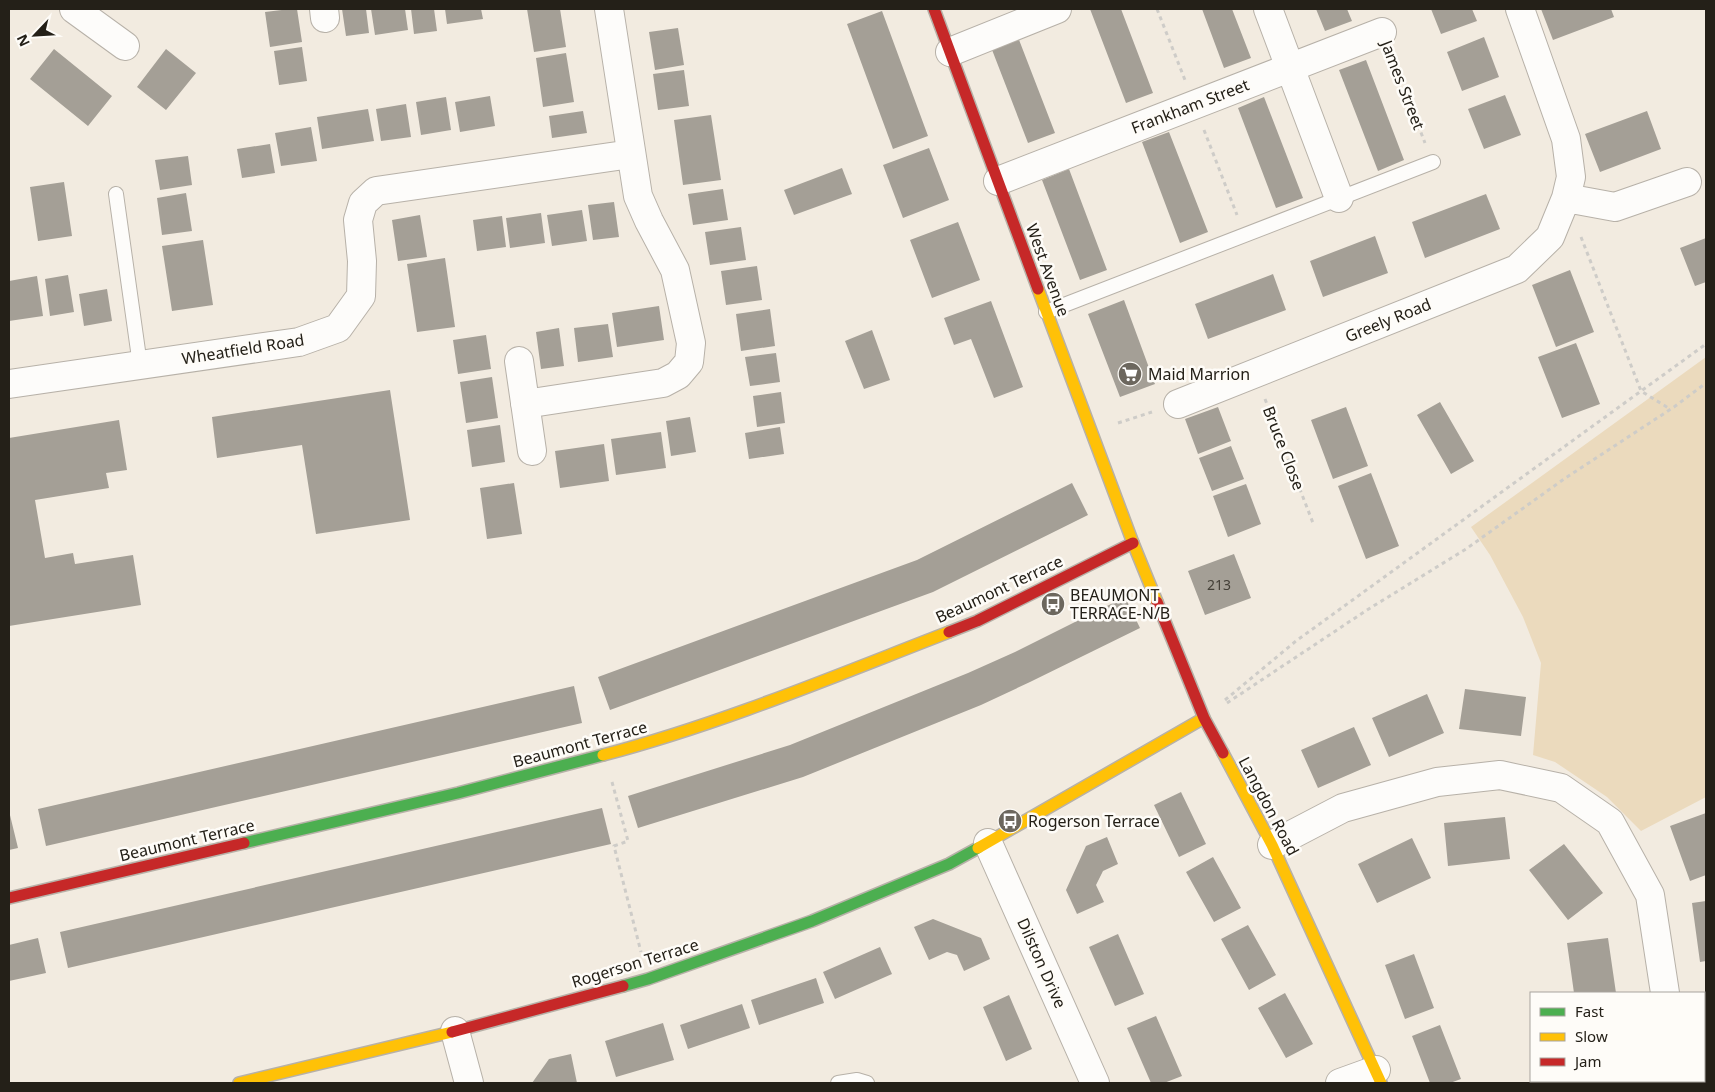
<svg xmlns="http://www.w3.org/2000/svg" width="1715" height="1092" font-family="'Noto Sans',sans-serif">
	<rect width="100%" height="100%" fill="#f2ebe0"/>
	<path fill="#ebdabd" d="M1706,357V797L1641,831L1607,797L1555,762L1533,755L1541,663L1523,617L1490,555L1471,527Z"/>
	<path fill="#a49f96" d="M290,9H297L302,42L270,47L265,12Z
		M342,9H366L369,33L346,36Z
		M371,9H405L408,30L375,35Z
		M411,9H434L437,31L414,34Z
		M445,9H481L483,19L447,24Z
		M527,9H560L566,47L534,52Z
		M1090,9H1121L1153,93L1126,103Z
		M1202,9H1232L1251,58L1224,68Z
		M1316,9H1347L1352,21L1325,31Z
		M1431,9H1472L1477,21L1441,34Z
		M1541,9H1611L1614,17L1553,40Z
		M882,11L928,136L893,149L847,24Z
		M678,28L684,65L655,70L649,32Z
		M1016,32L1055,133L1028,143L989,42Z
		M1484,37L1499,77L1462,91L1447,52Z
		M302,47L307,81L279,85L274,51Z
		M54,49L112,96L88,126L30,79Z
		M166,49L196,73L166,110L137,87Z
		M566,53L574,102L543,107L536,58Z
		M1366,60L1404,160L1378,171L1339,70Z
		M684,70L689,106L658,110L653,74Z
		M1505,95L1521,135L1484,149L1468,109Z
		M490,96L495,126L460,132L455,102Z
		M446,97L451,130L421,135L416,102Z
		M1264,97L1303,198L1276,208L1238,108Z
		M406,104L411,137L381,141L376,109Z
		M368,109L374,141L322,149L317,117Z
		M583,111L587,133L552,138L549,116Z
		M1647,111L1661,149L1600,172L1585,134Z
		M711,115L721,180L683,185L674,120Z
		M311,127L317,161L281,166L275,133Z
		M1169,132L1208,232L1180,243L1142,142Z
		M270,144L275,173L242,178L237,149Z
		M929,148L949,200L903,218L883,165Z
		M188,156L192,185L160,190L155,160Z
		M842,168L852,194L794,215L784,190Z
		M1069,169L1107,270L1080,280L1042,180Z
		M64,182L72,236L38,241L30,187Z
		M723,189L728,220L693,225L688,194Z
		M186,193L192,231L162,235L157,198Z
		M1486,194L1500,229L1425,258L1412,222Z
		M614,202L619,237L593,240L588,205Z
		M582,210L587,241L552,246L547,215Z
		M541,213L545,243L510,248L506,218Z
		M420,215L427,257L398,261L392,220Z
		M502,216L506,247L477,251L473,220Z
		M958,222L980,280L932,298L910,240Z
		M741,227L746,260L710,265L705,232Z
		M1375,236L1388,273L1323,297L1310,261Z
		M1706,238V282L1695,286L1680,248Z
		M203,240L213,305L172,311L162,246Z
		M445,258L455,327L417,332L407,264Z
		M757,266L762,300L726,305L721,271Z
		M1570,270L1594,332L1556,347L1532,285Z
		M1273,274L1286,310L1208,339L1195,304Z
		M68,275L74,312L50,316L45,279Z
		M37,276L43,316L9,321V281Z
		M107,289L112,321L84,326L79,294Z
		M1124,300L1155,384L1120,397L1088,314Z
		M991,301L1023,387L994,398L971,339L954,345L944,318Z
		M659,306L664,340L617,347L612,313Z
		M770,309L775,346L741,351L736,314Z
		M608,324L613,357L578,362L574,328Z
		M559,328L564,366L541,369L536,332Z
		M872,330L890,380L864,389L845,341Z
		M486,335L491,369L458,374L453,340Z
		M1576,343L1600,404L1562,418L1538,357Z
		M776,353L780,382L750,386L745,357Z
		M492,377L498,418L466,423L460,382Z
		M390,390L410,520L316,534L302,445L217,458L212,417Z
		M781,392L785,423L757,427L753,396Z
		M1440,402L1474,461L1451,474L1417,415Z
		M1218,407L1231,441L1198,454L1185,419Z
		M1346,407L1368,466L1333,479L1311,420Z
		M690,417L696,452L671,456L666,421Z
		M119,420L127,470L106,473L109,488L35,500L45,558L73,553L75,564L133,555L141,605L9,626V438Z
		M500,425L505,462L472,467L467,430Z
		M780,427L784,454L749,459L745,433Z
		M661,432L666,468L616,475L611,439Z
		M604,444L609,481L560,488L555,451Z
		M1231,446L1244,479L1212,491L1199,458Z
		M1371,473L1399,546L1366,559L1338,486Z
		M514,483L522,534L487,539L480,488Z
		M1072,483L1088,515L933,592L610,710L598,677L917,560Z
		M1246,484L1261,524L1228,537L1213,496Z
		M1234,554L1251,598L1205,615L1188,571Z
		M1125,597L1140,628L1030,682L981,705L803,777L638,828L628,796L790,745L968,673L1015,652Z
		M574,686L582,723L46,846L38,809Z
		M1465,689L1526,697L1521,736L1459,729Z
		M1427,694L1444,733L1389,757L1372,718Z
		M1354,727L1371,765L1318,788L1301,750Z
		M1181,792L1206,844L1179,857L1154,805Z
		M602,808L611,844L68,968L60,932Z
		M9,811L18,848L9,850Z
		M1706,813V875L1690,881L1670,826Z
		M1505,817L1510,859L1448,866L1444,823Z
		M1107,837L1118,864L1103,871L1096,885L1104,902L1077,914L1066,890L1086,846Z
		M1412,838L1431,878L1377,903L1358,864Z
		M1564,844L1603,893L1568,920L1529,870Z
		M1213,857L1241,908L1214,922L1186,872Z
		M1706,901V961L1700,962L1692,903Z
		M933,919L981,938L990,959L964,971L957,955L947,952L929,960L914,927Z
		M1248,925L1276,975L1249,990L1221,939Z
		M1118,934L1144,994L1115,1006L1089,947Z
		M38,938L46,973L9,981V945Z
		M1608,938L1616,993H1574L1567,943Z
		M880,947L892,974L835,999L823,972Z
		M1414,954L1434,1008L1405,1019L1385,965Z
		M816,978L824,1003L759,1025L751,1000Z
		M1285,993L1313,1044L1286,1058L1258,1008Z
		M1009,995L1032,1049L1006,1061L983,1007Z
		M742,1004L750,1028L688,1049L680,1025Z
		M1156,1016L1182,1076L1164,1083H1151L1127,1028Z
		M663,1023L674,1060L616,1077L605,1041Z
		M1440,1025L1461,1079L1450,1083H1430L1412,1036Z
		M571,1054L577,1083H532L549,1059Z
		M1585,1081H1626L1627,1083H1585Z"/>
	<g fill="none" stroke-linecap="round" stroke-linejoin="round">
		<g stroke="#b7b1a8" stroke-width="16">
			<path id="lane" d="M116,194L140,365
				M1046,312L1433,162
				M838,1083L857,1080L867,1083"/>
		</g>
		<g stroke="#b7b1a8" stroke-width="30">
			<path id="street" d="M74,9L125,46
				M324,9L325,18
				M1268,9L1339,198
				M950,52L1057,9
				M998,181L1382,32
				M1566,198L1615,207L1687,182
				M519,361L532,451
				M9,384L299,342L338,328L361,296L362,261L358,220L363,203L376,191L631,154
				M525,404L663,383L678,375L689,362L691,343L675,270L649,221L638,196L609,9
				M1178,404L1517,269L1550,237L1566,198L1571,177L1566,139L1520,9
				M988,843L1095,1083
				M1272,845L1343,808L1437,782L1500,775L1561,788L1610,822L1650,895L1665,993
				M455,1031L469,1083
				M1682,1081L1683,1083
				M1340,1083L1376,1070"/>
		</g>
		<g stroke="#b7b1a8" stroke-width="14">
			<path id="fast" d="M244,843L458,793L603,755
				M623,986L648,979L812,921L949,864L978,848"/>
		</g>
		<g stroke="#b7b1a8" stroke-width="14">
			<path id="slow" d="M1038,289L1133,543L1157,602
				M1223,753L1272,845L1381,1083
				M603,755C721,724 835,676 949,632
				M978,848L1204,718
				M239,1083L452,1032"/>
		</g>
		<g stroke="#b7b1a8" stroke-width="14">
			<path id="jam" d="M934,9L1038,289
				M1157,602L1204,718L1223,753
				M949,632L977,621L1133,543
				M9,898L244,843
				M452,1032L623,986"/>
		</g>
		<path stroke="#ceccc8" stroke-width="3" stroke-dasharray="4 4" stroke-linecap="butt" d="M1157,9L1185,80
			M1392,58L1425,143
			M1204,130L1237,215
			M1581,237L1641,391L1670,409
			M1265,399L1313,523
			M1118,423L1152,412
			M1225,700L1296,641L1706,344
			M1227,703L1367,610L1466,549L1564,479L1674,407L1706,383
			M612,782L628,841L614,846L641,952"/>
		<use href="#lane" stroke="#fdfcfa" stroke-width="14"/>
		<use href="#street" stroke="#fdfcfa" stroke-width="28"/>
		<use href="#fast" stroke="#4caf50" stroke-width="11"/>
		<use href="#slow" stroke="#ffc107" stroke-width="11"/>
		<use href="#jam" stroke="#c62828" stroke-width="11"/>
	</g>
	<defs>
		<g id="supermarket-disc" transform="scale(1.25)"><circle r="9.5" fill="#6c675e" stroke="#fefcf8"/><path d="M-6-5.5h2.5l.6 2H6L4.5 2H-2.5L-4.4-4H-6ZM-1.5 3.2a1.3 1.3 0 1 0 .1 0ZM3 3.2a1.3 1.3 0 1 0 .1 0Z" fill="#fff"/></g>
		<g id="bus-disc" transform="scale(1.25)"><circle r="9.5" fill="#6c675e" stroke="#fefcf8"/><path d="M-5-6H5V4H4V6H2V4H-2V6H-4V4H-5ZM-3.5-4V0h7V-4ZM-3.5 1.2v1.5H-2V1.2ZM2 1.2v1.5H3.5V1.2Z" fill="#fff"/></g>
	</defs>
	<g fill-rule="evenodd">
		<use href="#supermarket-disc" x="1130" y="374"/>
		<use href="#bus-disc" x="1053" y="604"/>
		<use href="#bus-disc" x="1010" y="821"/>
	</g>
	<g text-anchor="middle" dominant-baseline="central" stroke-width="5" stroke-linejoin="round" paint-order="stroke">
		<g font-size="14" fill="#444038">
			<text x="1219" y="584">213</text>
		</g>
		<g font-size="16" fill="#242018" stroke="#fefcf8">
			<text transform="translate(1403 85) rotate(69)">James Street</text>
			<text transform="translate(1190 106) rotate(-21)">Frankham Street</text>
			<text transform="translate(1048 270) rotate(70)">West Avenue</text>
			<text transform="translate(1388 320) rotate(-22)">Greely Road</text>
			<text transform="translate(243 349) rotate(-9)">Wheatfield Road</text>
			<text transform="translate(1284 448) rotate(69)">Bruce Close</text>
			<text transform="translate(999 589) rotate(-25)">Beaumont Terrace</text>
			<text transform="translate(580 744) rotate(-15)">Beaumont Terrace</text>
			<text transform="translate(1269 806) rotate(62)">Langdon Road</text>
			<text transform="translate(187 840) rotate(-13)">Beaumont Terrace</text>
			<text transform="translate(635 963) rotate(-17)">Rogerson Terrace</text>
			<text transform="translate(1042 963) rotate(66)">Dilston Drive</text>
		</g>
		<g font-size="16" fill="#242018" stroke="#fefcf8" text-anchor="start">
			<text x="1148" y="374">Maid Marrion</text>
			<text x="1070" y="595">BEAUMONT<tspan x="1070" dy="18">TERRACE-N/B</tspan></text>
			<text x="1028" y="821">Rogerson Terrace</text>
		</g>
	</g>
	<rect width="1715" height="1092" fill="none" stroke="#242018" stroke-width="20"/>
	<rect x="1530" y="992" width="175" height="90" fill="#fefcf8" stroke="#a7a49e"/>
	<rect x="1540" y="1008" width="25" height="8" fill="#4caf50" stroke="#a7a49e"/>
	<text x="1575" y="1017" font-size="15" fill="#242018">Fast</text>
	<rect x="1540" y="1033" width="25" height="8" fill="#ffc107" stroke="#a7a49e"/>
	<text x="1575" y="1042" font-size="15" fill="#242018">Slow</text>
	<rect x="1540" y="1058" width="25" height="8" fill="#c62828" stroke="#a7a49e"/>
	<text x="1575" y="1067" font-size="15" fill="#242018">Jam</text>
	<g transform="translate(35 35) rotate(245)" stroke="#fefcf8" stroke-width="4" paint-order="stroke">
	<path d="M0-4L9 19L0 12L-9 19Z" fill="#242018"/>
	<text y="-8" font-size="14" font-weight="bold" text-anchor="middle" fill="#242018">N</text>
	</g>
</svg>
